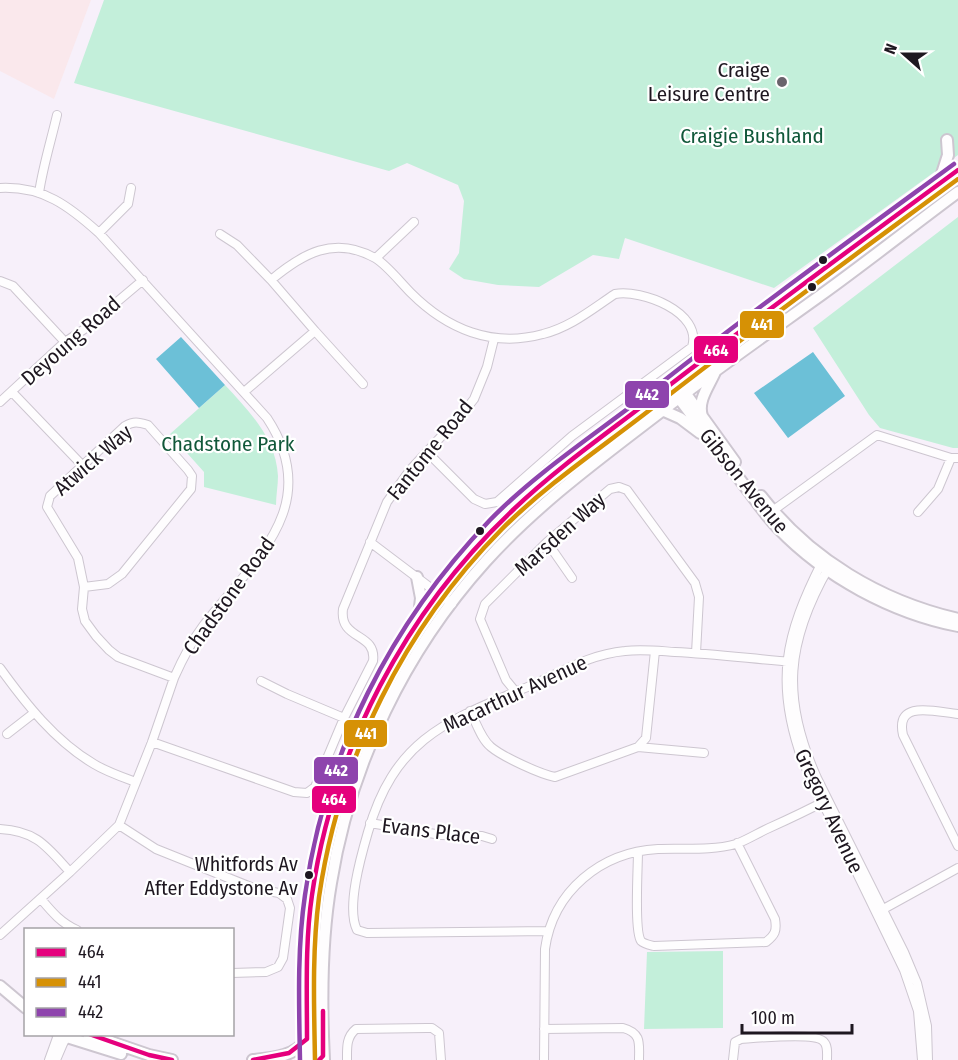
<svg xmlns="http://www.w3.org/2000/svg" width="958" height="1060" font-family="'Fira Sans Condensed',sans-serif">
	<rect width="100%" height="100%" fill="#f7f0fa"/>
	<path fill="#fae8ec" d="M0,0H91L54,99L0,71Z"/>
	<path fill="#c3efda" d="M104,0H958V155L774,288L625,238L619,259L593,255L539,287L498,285L464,279L449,269L459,253L464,201L458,185L407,163L389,171L74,83Z
		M958,217V448H953L880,428L869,415L813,328Z
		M225,385C249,411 276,438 278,476C278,486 276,495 276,505L204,487V472L170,434Z
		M723,951V1028L644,1029L647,952Z"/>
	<path fill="#6cc0d7" d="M181,337L225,385L199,408L156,359Z
		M813,352L845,396L788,438L754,393Z"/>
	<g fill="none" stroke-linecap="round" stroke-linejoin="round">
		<g stroke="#cdc6d0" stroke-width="10">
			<path id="minor" d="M0,188C43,186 69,206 99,233L267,418C325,506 253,561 203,626C191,642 182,660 174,678L152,742L119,825L70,872L0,935
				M39,193C43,166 51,141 57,115
				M99,233L128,204L131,188
				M220,234L237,245L271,280
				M376,258L414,222
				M0,281L13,286L65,342
				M315,331L363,384
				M12,392L82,465
				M244,392L315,331L271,280C302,254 334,235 375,258C386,264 401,283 411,293C447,329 492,348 543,334C571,327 592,309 615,294C641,289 703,312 692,347L572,436L497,502L485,504L474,499L427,452
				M0,402L65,342L86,328L143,280
				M771,512L877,435L951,458H958
				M918,512L938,489L951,458
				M370,542L452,604
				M547,542L572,578
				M822,562C785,635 774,683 803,762L904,970L918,1011L922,1060
				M829,567C786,642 781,698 817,778L904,952L917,983L927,1026L928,1060
				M84,587L108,584L122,574L191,489L192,476L188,470L148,425C138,422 134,421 125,426L50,496L47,507L78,558L84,587L82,609L85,621L96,636L109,650L118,657L174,678
				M0,668C26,704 55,741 94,764C107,772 122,777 136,782
				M261,681L287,694L344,718
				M515,691L506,680L480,619L485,604L547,542L610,489L619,487L627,490L695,583L699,597L696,653
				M470,711C476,722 481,739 491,747C503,757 540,774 555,777L638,747L646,738L655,651
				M958,714C936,712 895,699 903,735L958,846
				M7,734L34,713
				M152,742L294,792L307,793L315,787L344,718L373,661C377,632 339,641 343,609L387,502L410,470L463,413L474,399L487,367L494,339
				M638,747L704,753
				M370,823L441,835L482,836L492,839
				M119,825L156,849L256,889L279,893L287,899L290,908L283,958L278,967L266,972L232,973
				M0,829C37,831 47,847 70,872
				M638,852C638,867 634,931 641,941C644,944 650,945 654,946L766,942C775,935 777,931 775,919L737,843
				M41,899C52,912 61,923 77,930
				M878,912L958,868
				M547,931L367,933L357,930C346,908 361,856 368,832C395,737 449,720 532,685C563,671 591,654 625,651C642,649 659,651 675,652C715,654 754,659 793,662
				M544,1029L623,1028C642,1033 639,1044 639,1060
				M49,1060L58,1035
				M56,1060L65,1039
				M347,1060C347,1048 346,1037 356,1029L427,1028H432L439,1033L441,1060
				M544,1060L545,949C553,891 601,852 658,849C684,848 711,851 736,844C747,840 758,833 769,828C789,819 808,810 827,800
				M733,1060L735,1042L741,1039C756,1038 817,1032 824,1042C828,1046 827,1054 827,1060"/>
		</g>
		<g stroke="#cdc6d0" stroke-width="14">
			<path id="major" d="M939,183L948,155L947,140
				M681,387L735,462
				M675,393C699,425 723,457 747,489C757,502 767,517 778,528C825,577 892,613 958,626
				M662,410L680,418L700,433
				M702,416C697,401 709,386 715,372
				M761,496C810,559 880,601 958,619
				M417,577L421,598L419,616
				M0,986L26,1008
				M58,1034L65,1039L74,1034
				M88,1034L149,1055L172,1060
				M70,1038L121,1054
				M253,1060C273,1058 294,1057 307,1039
				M308,1060C306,1006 305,950 312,896C331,757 398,623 497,524C542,480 594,445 643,406C697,363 753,323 808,282C858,245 907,207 958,170
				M324,1060C321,1001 321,941 331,883C350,764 405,651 485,562C537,504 602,457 663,410C715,370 768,333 821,295C867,262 912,226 958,192"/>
		</g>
		<use href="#minor" stroke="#fefdfe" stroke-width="8"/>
		<use href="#major" stroke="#fefdfe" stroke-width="10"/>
		<g stroke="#fff" stroke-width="9">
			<path id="bus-1" d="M89,1034L149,1055L172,1060
				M253,1060L289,1053L307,1039C307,991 305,942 312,895C333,749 406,610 514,509C558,467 609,432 658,394C757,318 857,244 958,170
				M319,1060L323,1056V1011"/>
		</g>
		<g stroke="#fff" stroke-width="9">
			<path id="bus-2" d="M315,1060C314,1006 312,951 319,897C339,759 404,628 502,529C547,484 601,448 651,409C752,330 855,255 958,179"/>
		</g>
		<g stroke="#fff" stroke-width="9">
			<path id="bus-3" d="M300,1060C299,1005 297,949 305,895C325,753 391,623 490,520C535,474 591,437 642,398C744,317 849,241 954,164"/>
		</g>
		<use href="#bus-1" stroke="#e5007d" stroke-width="4.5"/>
		<use href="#bus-2" stroke="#d69105" stroke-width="4.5"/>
		<use href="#bus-3" stroke="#8e44ad" stroke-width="4.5"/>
	</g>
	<circle fill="#6a636c" stroke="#fff" stroke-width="2" cx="782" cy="82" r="6"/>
	<g fill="#1e1720" stroke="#fff" stroke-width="2">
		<circle cx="823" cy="260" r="5"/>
		<circle cx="812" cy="287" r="5"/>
		<circle cx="480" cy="531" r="5"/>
		<circle cx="309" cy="875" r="5"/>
	</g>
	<g text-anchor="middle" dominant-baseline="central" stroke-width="4.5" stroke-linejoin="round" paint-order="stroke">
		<g font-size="20" fill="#1e1720" stroke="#fff" text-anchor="end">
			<text x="298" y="864">Whitfords Av<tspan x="298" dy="24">After Eddystone Av</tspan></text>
		</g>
		<g font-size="21" fill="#1e1720" stroke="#fff" text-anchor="end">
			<text x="770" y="70">Craige<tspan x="770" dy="24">Leisure Centre</tspan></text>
		</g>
		<g font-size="21" fill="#11583a" stroke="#fff">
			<text x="752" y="136">Craigie Bushland</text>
			<text x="228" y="444">Chadstone Park</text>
		</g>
		<g font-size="21" fill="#1e1720" stroke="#fff">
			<text transform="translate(71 341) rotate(-41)">Deyoung Road</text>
			<text transform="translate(430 450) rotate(-51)">Fantome Road</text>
			<text transform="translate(93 460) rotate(-41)">Atwick Way</text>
			<text transform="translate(744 481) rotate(51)">Gibson Avenue</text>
			<text transform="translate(560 534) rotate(-42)">Marsden Way</text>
			<text transform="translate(229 596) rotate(-54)">Chadstone Road</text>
			<text transform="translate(515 694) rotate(-25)">Macarthur Avenue</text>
			<text transform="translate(829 811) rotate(65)">Gregory Avenue</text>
			<text transform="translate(431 831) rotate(7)">Evans Place</text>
		</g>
	</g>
	<g stroke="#fff" stroke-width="2">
		<rect x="739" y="310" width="46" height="29" rx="6" fill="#d69105"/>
		<rect x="693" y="335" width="46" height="29" rx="6" fill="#e5007d"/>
		<rect x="624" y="380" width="46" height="29" rx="6" fill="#8e44ad"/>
		<rect x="343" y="719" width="45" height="29" rx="6" fill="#d69105"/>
		<rect x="313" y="756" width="46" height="29" rx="6" fill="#8e44ad"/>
		<rect x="311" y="785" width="46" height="29" rx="6" fill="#e5007d"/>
	</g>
	<g font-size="16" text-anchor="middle" font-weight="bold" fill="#fff">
		<text x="762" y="330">441</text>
		<text x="716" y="356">464</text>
		<text x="647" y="400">442</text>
		<text x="366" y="739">441</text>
		<text x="336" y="776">442</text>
		<text x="334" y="805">464</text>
	</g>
	<rect x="24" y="928" width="210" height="108" fill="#ffffff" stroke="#a5a2a6" stroke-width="1.5"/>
	<rect x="36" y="948" width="30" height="9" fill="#e5007d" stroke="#a5a2a6" stroke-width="1.5"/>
	<text x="78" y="958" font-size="18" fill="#1e1720">464</text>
	<rect x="36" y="978" width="30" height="9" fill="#d69105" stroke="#a5a2a6" stroke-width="1.5"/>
	<text x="78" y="988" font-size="18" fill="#1e1720">441</text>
	<rect x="36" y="1008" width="30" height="9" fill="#8e44ad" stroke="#a5a2a6" stroke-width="1.5"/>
	<text x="78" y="1018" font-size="18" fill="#1e1720">442</text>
	<g transform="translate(904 54) rotate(291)" stroke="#ffffff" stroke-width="4.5" paint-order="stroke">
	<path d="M0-4.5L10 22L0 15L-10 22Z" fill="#1e1720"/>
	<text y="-9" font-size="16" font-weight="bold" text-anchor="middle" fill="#1e1720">N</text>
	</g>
	<path d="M742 1024v9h110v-9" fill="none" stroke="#1e1720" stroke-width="3"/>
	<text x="751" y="1024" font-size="18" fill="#1e1720" stroke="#ffffff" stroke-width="4.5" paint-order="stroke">100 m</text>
</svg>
